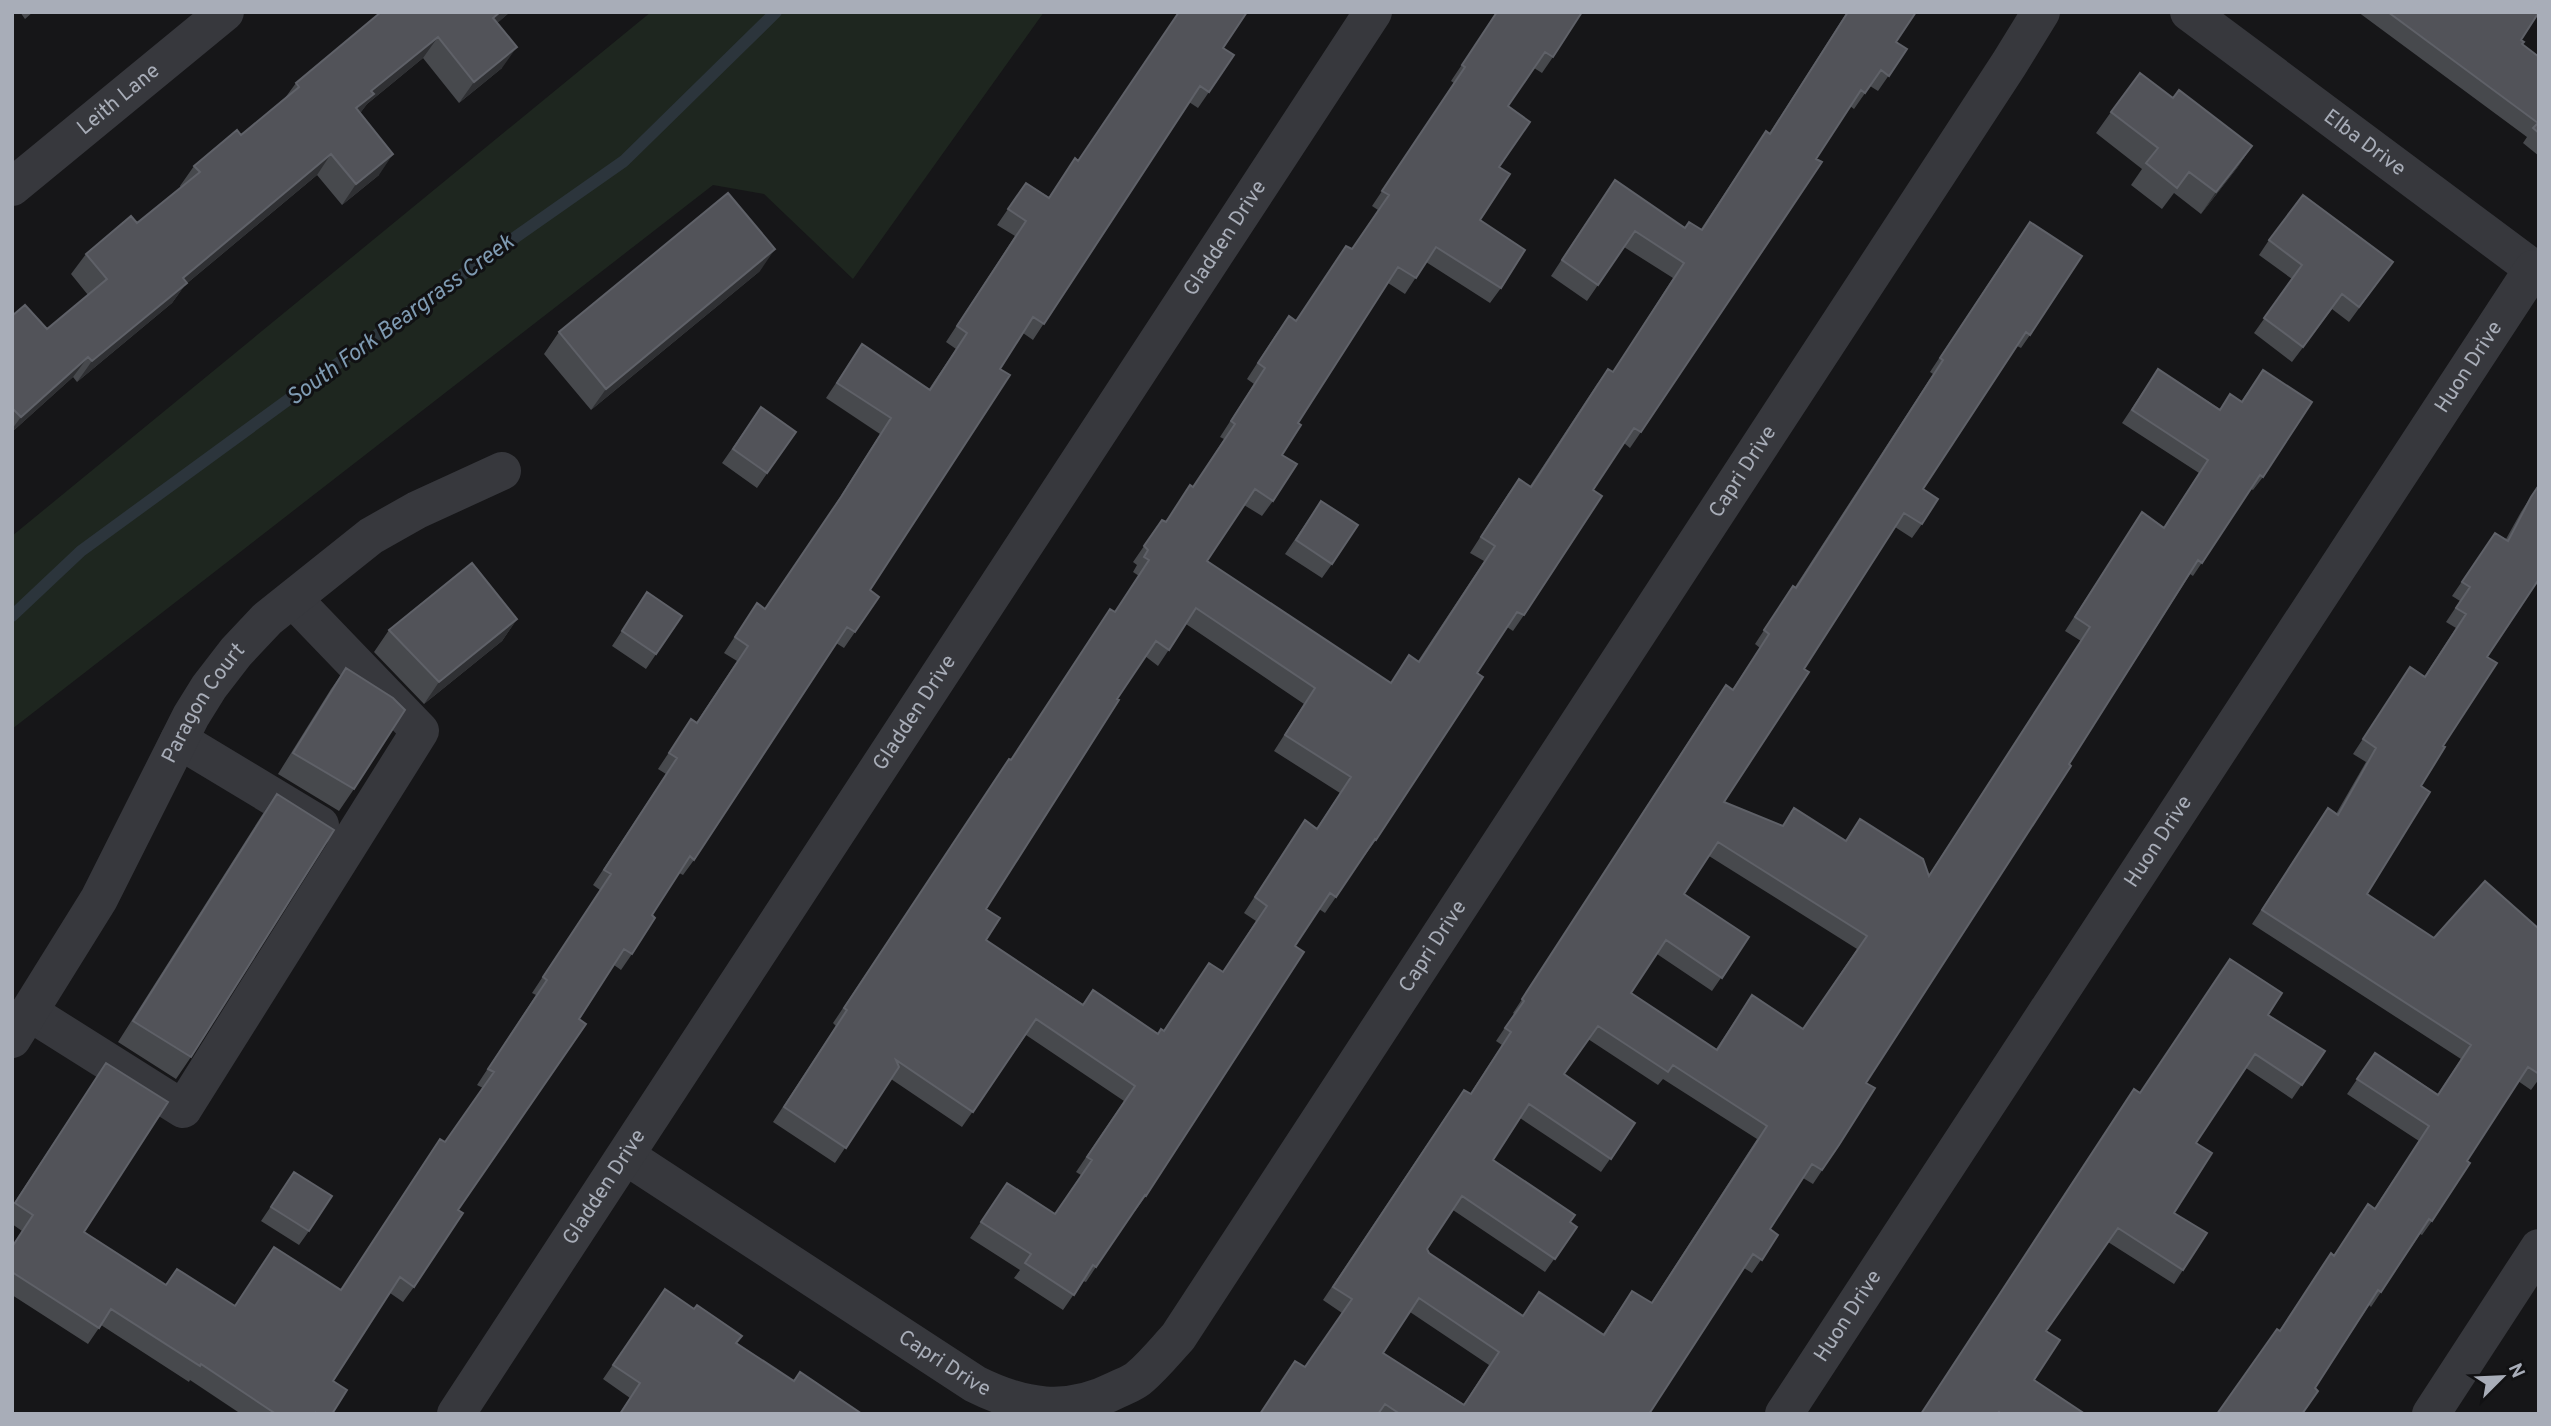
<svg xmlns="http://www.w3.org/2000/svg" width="2551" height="1426" font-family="Overpass,sans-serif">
	<rect width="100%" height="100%" fill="#161618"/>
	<path fill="#1e261f" d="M651,12H1044L853,279L764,194L713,185L12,729V536Z"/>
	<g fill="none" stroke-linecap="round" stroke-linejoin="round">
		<path stroke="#2c353c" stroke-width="12" d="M12,616L81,551L396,321L624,161L776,12"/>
		<g stroke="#37383d" stroke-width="38">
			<path id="s1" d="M2189,12L2539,273"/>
			<path id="s2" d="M12,187L225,12"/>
			<path d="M179,740L320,825"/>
			<path d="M29,1012L183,1109L420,731L293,599"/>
			<path id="s3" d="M12,1039L99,899L191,716L209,687L236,652L267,619L371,536L417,510L502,471"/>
			<path id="s4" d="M626,1156L975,1384C1023,1408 1067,1415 1116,1390C1124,1386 1134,1383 1140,1377C1154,1365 1166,1350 1178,1337L2009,64L2041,12"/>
			<path id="s5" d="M456,1414L1373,12"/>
			<path id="s6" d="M1784,1414L2533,269"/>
			<path d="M2431,1414L2539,1248"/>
		</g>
	</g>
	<path fill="#47494d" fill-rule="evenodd" d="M20,12H33L25,19Z
		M381,12H510L497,23L502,68L459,103L423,58L367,104L360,113L379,175L342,205L317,175L185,285L172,303L77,382L73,377L12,432V316L47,329L88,295L71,274L86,254L137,223L181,188L180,186L194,166L241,135L285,98L296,83Z
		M1497,12L1553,57L1542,73L1534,68L1508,106L1499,167L1480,220L1501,288L1490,303L1426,262L1405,294L1388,283L1298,423L1282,455L1273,501L1262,516L1244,505L1207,561L1390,683L1418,661L1484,561L1470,553L1508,494L1519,479L1530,486L1597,384L1608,369L1613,372L1673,278L1624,247L1587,301L1551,276L1579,233L1615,180L1685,228L1701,229L1766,131L1769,134L1847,12H1916L1896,42L1907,49L1878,91L1870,86L1854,109L1850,106L1641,432L1630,448L1624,443L1593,490L1524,615L1513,631L1507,627L1477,673L1376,840L1365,855H1364L1336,897L1325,913L1319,909L1295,946L1146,1196L1135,1211L1134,1210L1086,1282L1083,1281L1063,1310L1014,1278L1020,1270L970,1238L1007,1183L1055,1214L1081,1175L1076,1172L1124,1101L1026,1035L962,1127L891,1079L835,1163L773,1122L836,1026L833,1023L999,775L1011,760L1110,609L1115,612L1139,576L1133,572L1137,565L1133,562L1162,520L1165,522L1193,487L1224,439L1220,437L1254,384L1247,379L1278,331L1296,321L1352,249L1378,210L1372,206L1454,83L1451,81ZM1186,624L1304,704L1274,751L1340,793L1317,828L1305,820L1294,836L1244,913L1256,921L1223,972L1209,963L1164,1031L1158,1034L1083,1004L986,940V909L1117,699L1145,656L1158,666Z
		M2358,12H2539L2521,40L2522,44L2539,57V156L2523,143L2527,137Z
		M1223,48L1209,92L1198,108L1189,102L1033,340L1023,333L1000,369L870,590L879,597L844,648L836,643L694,860L683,875L679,873L652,915L632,954L621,970L614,965L458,1210L414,1287L403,1302L390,1293L333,1381L332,1414H241L190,1380L189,1382L101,1325L88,1344L12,1295V1246L22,1231L12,1224V1206L106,1063L84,1232L166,1285L177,1269L235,1306L341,1290L440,1139L445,1142L483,1088L477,1085L536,995L532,993L600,890L593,885L666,774L658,769L691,719L696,723L737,661L724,653L757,603L765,609L830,513L880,434L826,398L862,344L929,389L956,349L946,342L1015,236L997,225L1026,183L1049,197L1075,158L1078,160Z
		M2173,98L2252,146L2237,168L2201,214L2174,193L2162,209L2131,185L2142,169L2096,133L2111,112Z
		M2020,236L2030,335L2021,348L2017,346L1923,489L1922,524L1912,538L1895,527L1804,669L1724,802L1782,826L1794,808L1845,841L1860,819L1929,875L2081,641L2065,631L2133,526L2142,512L2164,527L2199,473L2122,423L2158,369L2220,409L2230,394L2241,402L2263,370V477L2253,490L2251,489L2193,576L2190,574L1866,1083L1839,1145L1813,1184L1803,1178L1770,1229L1778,1235L1752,1273L1744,1268L1649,1414H1259L1305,1367L1342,1313L1323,1300L1454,1104L1470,1094L1502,1045L1496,1041L1514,1014L1513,1013L1716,699L1726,685L1732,690L1760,648L1755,644L1793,586L1795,587L1852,499L1933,374L1930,372ZM1709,856L1857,949L1803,1029L1752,995L1716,1049L1631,993L1657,954L1712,991L1749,937L1684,894ZM1588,1039L1658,1085L1663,1079L1757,1139L1651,1303L1632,1291L1603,1334L1523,1315L1429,1253L1427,1249L1453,1210L1545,1272L1577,1227L1493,1160L1520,1118L1601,1172L1635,1123L1564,1074ZM1410,1312L1489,1365L1464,1404L1383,1353Z
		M2269,240L2393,262L2349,322L2332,309L2292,362L2254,333L2292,279L2259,255Z
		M760,271L591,410L544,354L559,332Z
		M761,407L796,432L757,488L722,463Z
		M2539,484L2487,657L2443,746L2421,786L2367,894L2434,938L2539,929V1079L2531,1090L2518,1081L2467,1161L2432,1221L2422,1235L2420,1234L2371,1307L2369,1305L2315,1388L2302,1414L2280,1330L2321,1268L2331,1253L2334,1255L2368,1204L2374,1209L2419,1141L2347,1094L2375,1053L2438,1094L2461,1059L2252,924L2328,808L2336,814L2366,762L2353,754L2400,682L2410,667L2424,677L2456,628L2446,622L2460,601L2452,596L2495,533L2506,539L2521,512Z
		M1321,501L1332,564L1322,578L1285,554Z
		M647,592L682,616L646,669L612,646Z
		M517,619L502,641L424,704L374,652L389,630Z
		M346,668L354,789L339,811L278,774L331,689Z
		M277,794L191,1057L176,1079L118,1042L262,815Z
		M2268,1015L2325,1051L2292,1099L2246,1068L2196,1143L2174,1213L2183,1270L2174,1284L2108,1242L2046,1331L2034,1380L2085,1414H1921L2140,1093Z
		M294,1172L309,1231L299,1245L261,1221Z
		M665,1289L736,1343L794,1381L862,1414H619L630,1398L603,1379Z"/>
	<path fill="#2f3033" d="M500,12H510L479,39L493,18Z
		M438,37L423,58L367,104L359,115L356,108L371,91Z
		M517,47L502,68L459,103L474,82Z
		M2252,146L2237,168L2201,214L2216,192Z
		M331,154L317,175L185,285L172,303L77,382L92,361L183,278Z
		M393,154L379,175L342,205L356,184Z
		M775,249L760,271L591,410L606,389Z
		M88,357L73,377L12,432V429L21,417Z
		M517,619L502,641L424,704L439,682Z"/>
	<path fill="#525359" stroke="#5f6168" stroke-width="2" fill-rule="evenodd" d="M381,12H500L493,18L517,47L474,82L438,37L371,91L374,94L356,108L393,154L356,184L331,154L183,278L187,283L92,361L88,357L21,417L12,408V316L25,305L47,329L107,279L86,254L131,216L137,223L200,172L194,166L237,130L241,135L299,87L296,83Z
		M1179,12H1247L1223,48L1234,55L1209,92L1200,86L1044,324L1033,317L1000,369L1010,375L870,590L879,597L855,632L847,627L694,860L690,856L652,915L655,918L632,954L624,949L579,1019L586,1024L458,1210L463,1213L414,1287L400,1277L333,1381L347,1390L332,1414H318L316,1413V1414H276L201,1364L200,1366L111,1309L99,1328L12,1272V1247L33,1215L15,1203L106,1063L168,1102L84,1232L166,1285L177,1269L235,1306L274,1247L341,1290L440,1139L445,1142L494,1072L488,1069L547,980L543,977L611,874L604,870L677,758L669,753L691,719L697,723L748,646L735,637L757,603L765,609L841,497L891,418L837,383L862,344L930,390L967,333L957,326L1026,221L1008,209L1026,183L1049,198L1075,158L1078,161Z
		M1497,12H1582L1553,57L1545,52L1508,106L1530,122L1499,167L1510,174L1480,220L1525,250L1501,288L1436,247L1416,278L1398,267L1298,423L1301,425L1282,455L1297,464L1273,501L1255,489L1207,561L1391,683L1409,655L1419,662L1495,546L1481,537L1519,479L1531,487L1608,369L1613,372L1684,263L1635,231L1598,285L1562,260L1615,180L1685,228L1689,222L1702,230L1766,131L1770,134L1848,12H1916L1896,42L1907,49L1889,76L1881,70L1865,93L1861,90L1816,159L1822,162L1641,432L1634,428L1593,490L1602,496L1524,615L1517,612L1477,673L1483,677L1376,840L1375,839L1336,897L1330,893L1295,946L1304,952L1146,1196L1145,1195L1096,1267L1093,1265L1074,1295L1025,1263L1031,1254L981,1222L1007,1183L1055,1214L1092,1160L1087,1157L1135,1086L1036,1019L973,1112L896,1060L899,1067L846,1148L784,1107L847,1010L844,1008L1009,759L1011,760L1110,609L1115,612L1149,560L1144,557L1148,550L1144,546L1162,520L1166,522L1190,485L1193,487L1235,424L1231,421L1265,368L1258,363L1289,316L1296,321L1346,246L1352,249L1389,195L1382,191L1465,67L1462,65ZM1196,608L1315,688L1285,735L1351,777L1317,829L1305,820L1255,897L1267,906L1223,972L1209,963L1164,1031L1161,1029L1158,1034L1093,990L1083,1005L986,940L1000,918L986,909L1119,700L1117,699L1156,641L1169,650Z
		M2388,12H2539L2521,40L2524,42L2522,44L2539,57V133L2533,128L2538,123Z
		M2140,73L2173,98L2179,90L2252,146L2216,192L2189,172L2177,188L2146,163L2158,148L2111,112Z
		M728,193L775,249L606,389L559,332Z
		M2303,195L2393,262L2359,307L2342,294L2303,347L2264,318L2302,265L2269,240Z
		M2030,222L2082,256L2030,335L2026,332L1923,489L1938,499L1922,524L1904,513L1804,669L1809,672L1724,802L1783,826L1794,808L1846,841L1860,819L1923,859L1929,876L2090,627L2075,617L2142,512L2164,528L2208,460L2132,410L2158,369L2220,410L2230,394L2242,402L2263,370L2312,402L2263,477L2260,475L2202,563L2198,560L2069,764L2071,766L1866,1083L1875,1088L1839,1145L1822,1170L1812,1164L1770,1229L1778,1235L1762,1260L1753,1254L1649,1414H1400L1385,1404L1378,1414H1260L1295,1361L1305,1367L1352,1299L1333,1287L1464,1090L1471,1094L1511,1032L1505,1028L1524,1001L1522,999L1726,685L1733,690L1769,634L1764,630L1793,586L1796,588L1862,486L1943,360L1940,358ZM1718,842L1867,936L1803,1029L1752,995L1717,1050L1631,993L1666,940L1722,978L1749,937L1684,894ZM1598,1026L1668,1072L1673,1065L1767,1126L1652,1303L1632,1291L1604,1335L1539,1292L1523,1316L1429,1253L1427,1249L1462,1196L1555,1259L1577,1227L1570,1222L1575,1215L1493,1160L1529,1104L1611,1159L1635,1123L1564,1074ZM1419,1298L1499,1352L1464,1405L1383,1353Z
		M761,407L796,432L767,473L733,449Z
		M2539,485V579L2487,657L2497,663L2443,746L2445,747L2421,786L2430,792L2367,894L2434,938L2485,881L2539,929V1074L2528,1067L2467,1161L2470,1163L2432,1221L2429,1219L2381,1292L2378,1290L2315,1388L2318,1391L2302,1414H2217L2277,1329L2280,1331L2331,1253L2334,1256L2368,1204L2375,1209L2429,1126L2357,1079L2375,1053L2438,1095L2471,1045L2262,910L2328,808L2338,815L2376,748L2363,739L2410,667L2425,677L2466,614L2456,608L2470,587L2462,582L2495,533L2508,541L2531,497Z
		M1321,501L1358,525L1332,564L1296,540Z
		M472,563L517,619L439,682L389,630Z
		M647,592L682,616L656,654L622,631Z
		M346,668L393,698L405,710L354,789L293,753Z
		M277,794L334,830L191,1057L133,1021Z
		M2230,959L2282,993L2268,1015L2325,1051L2302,1085L2255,1054L2196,1143L2212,1153L2174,1213L2207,1233L2183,1270L2118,1228L2046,1331L2060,1340L2034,1380L2085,1414H2001L1999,1412L1997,1414H1921L2134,1089L2140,1093Z
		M294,1172L332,1196L309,1231L271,1207Z
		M665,1289L694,1309L697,1305L742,1336L736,1343L794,1381L800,1372L862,1414H620L640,1383L613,1365Z"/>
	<g text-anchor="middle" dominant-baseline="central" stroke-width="6" stroke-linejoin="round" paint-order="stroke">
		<g font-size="21" fill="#a8adb8" stroke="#111113">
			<text stroke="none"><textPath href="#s2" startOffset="138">Leith Lane</textPath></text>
			<text stroke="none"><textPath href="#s1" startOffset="219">Elba Drive</textPath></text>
			<text stroke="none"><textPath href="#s5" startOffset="1405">Gladden Drive</textPath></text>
			<text stroke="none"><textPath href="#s6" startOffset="1251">Huon Drive</textPath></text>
			<text stroke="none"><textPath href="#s4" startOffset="1680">Capri Drive</textPath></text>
			<text stroke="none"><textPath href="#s3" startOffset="387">Paragon Court</textPath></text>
			<text stroke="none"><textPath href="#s5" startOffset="838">Gladden Drive</textPath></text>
			<text stroke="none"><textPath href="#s6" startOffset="684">Huon Drive</textPath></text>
			<text stroke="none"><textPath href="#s4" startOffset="1113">Capri Drive</textPath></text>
			<text stroke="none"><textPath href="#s5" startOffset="271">Gladden Drive</textPath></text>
			<text stroke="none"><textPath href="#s6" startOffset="117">Huon Drive</textPath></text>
			<text stroke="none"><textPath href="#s4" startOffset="380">Capri Drive</textPath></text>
		</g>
		<g font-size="23" font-style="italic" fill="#7f9bb3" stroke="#111113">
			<text transform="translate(401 321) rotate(-36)">South Fork Beargrass Creek</text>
		</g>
	</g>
	<rect width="2551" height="1426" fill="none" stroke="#a8adb8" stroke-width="28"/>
	<g transform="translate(2502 1377) rotate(66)" stroke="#111113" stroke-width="5" paint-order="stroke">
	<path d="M0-5L12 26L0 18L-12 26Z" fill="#a8adb8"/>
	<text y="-10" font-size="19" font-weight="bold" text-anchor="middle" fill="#a8adb8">N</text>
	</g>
</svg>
